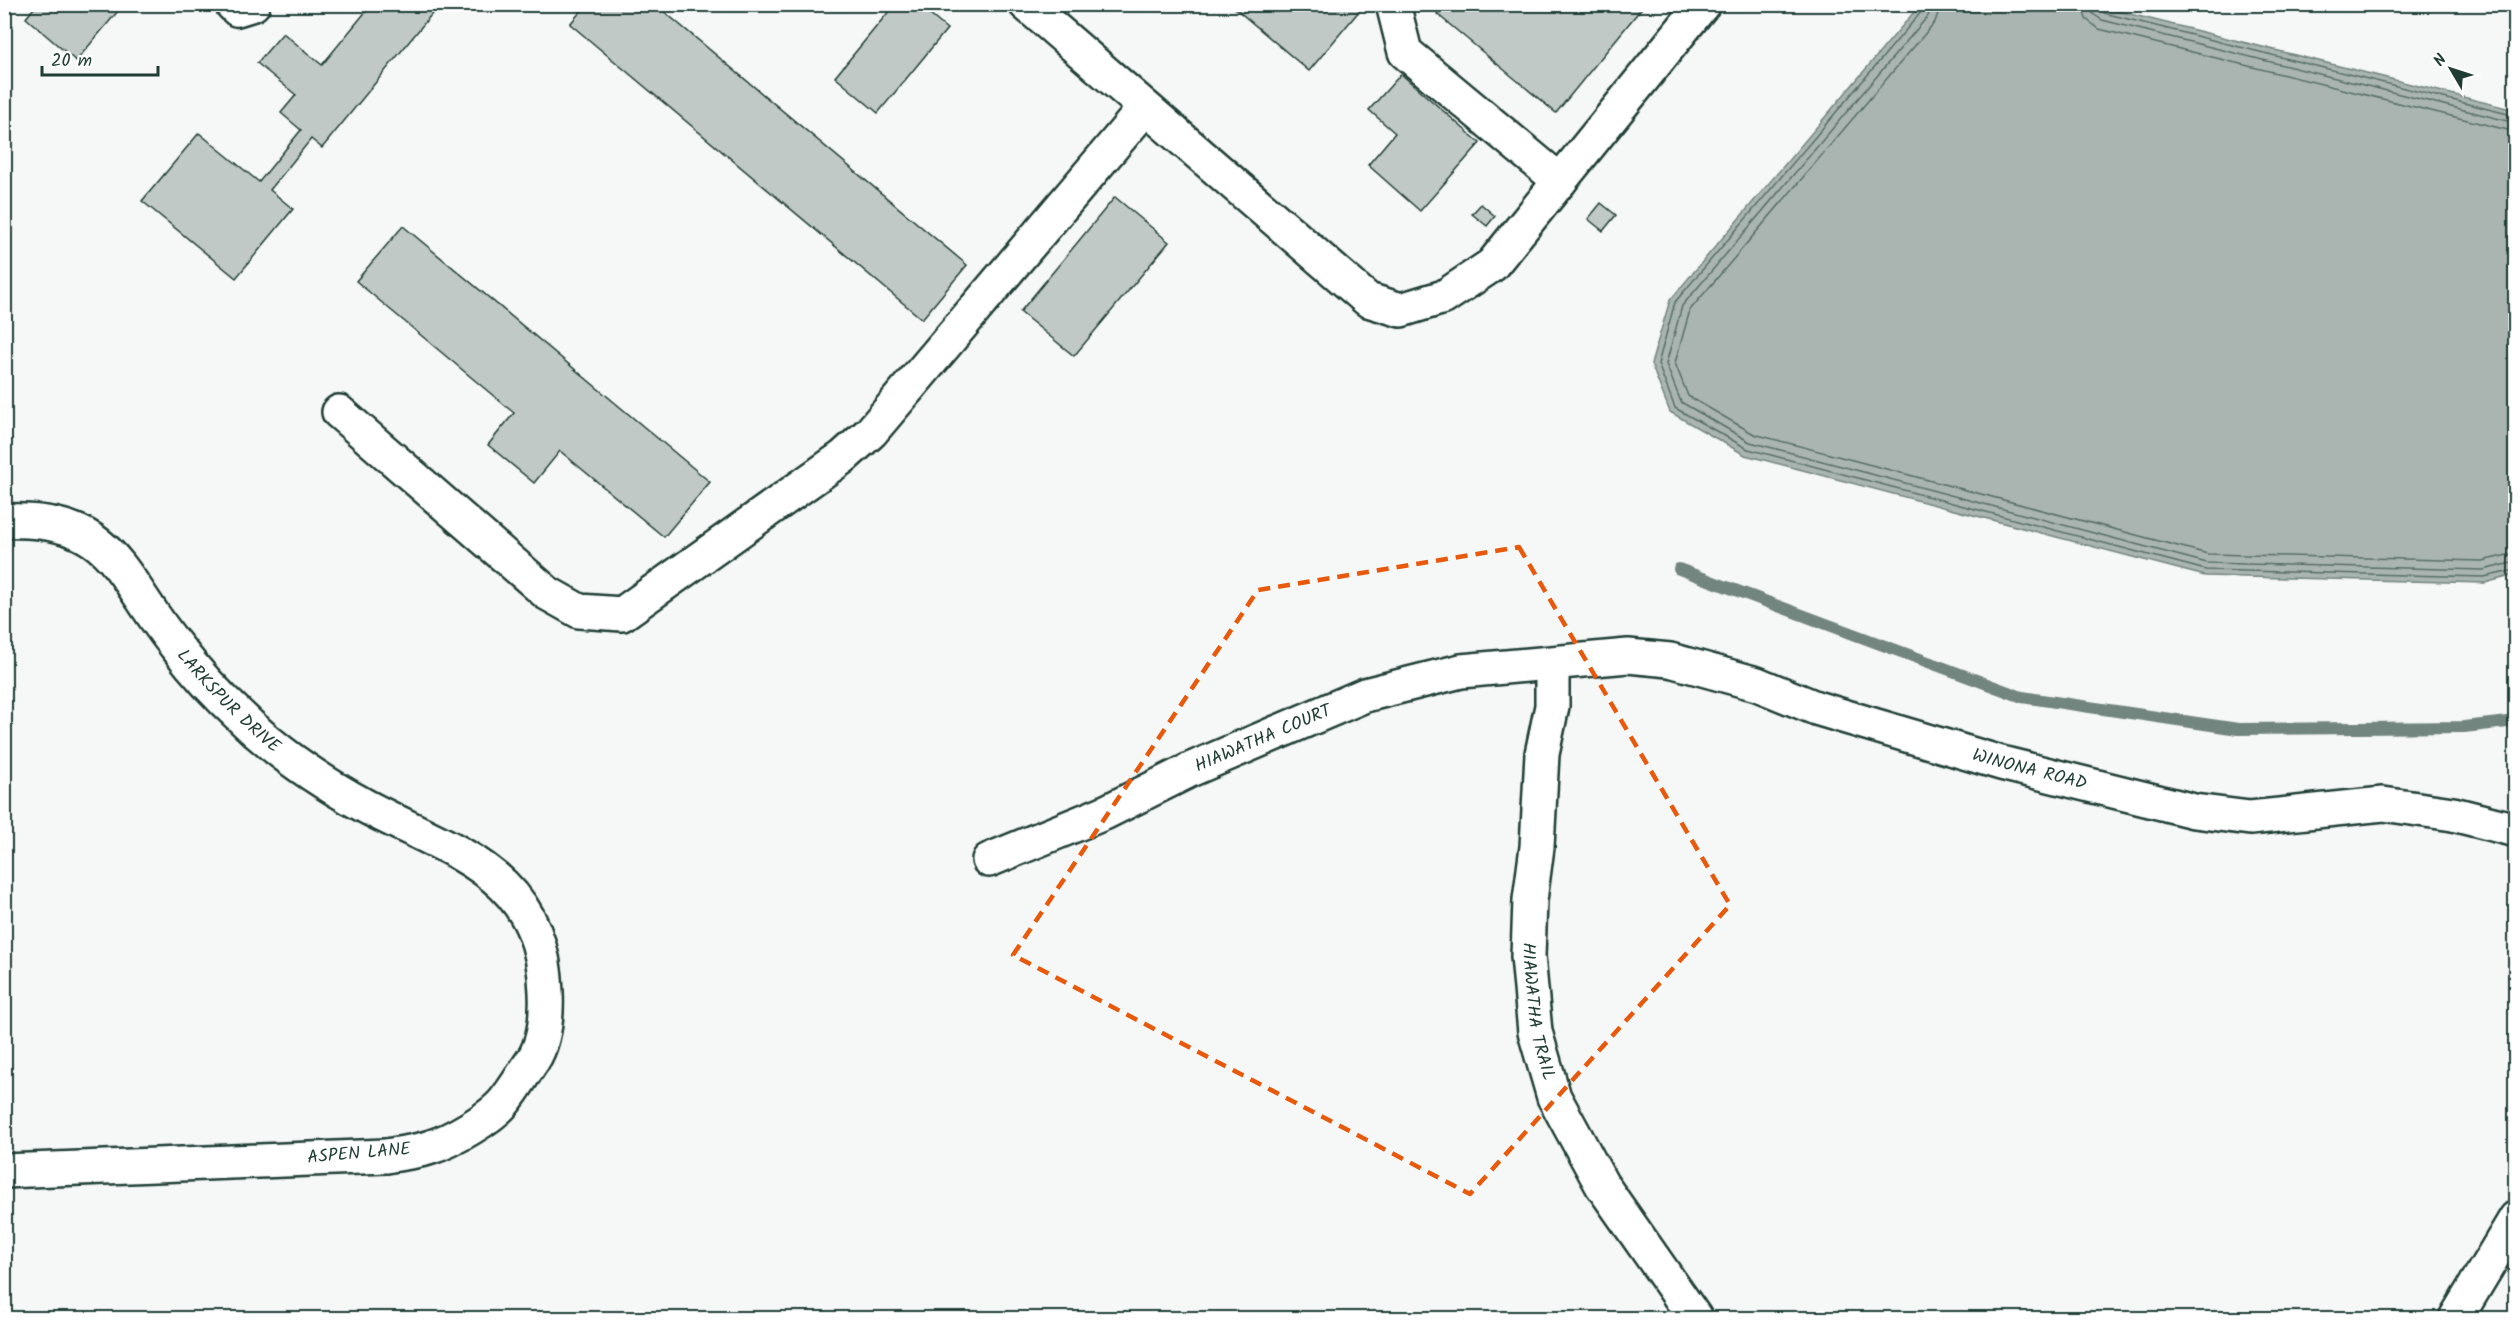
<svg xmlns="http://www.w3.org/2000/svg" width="2520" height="1323" font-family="Kalam,sans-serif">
	<rect width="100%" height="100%" fill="#f6f7f7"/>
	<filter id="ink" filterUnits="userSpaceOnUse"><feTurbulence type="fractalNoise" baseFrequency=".0167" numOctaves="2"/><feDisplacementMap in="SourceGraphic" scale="12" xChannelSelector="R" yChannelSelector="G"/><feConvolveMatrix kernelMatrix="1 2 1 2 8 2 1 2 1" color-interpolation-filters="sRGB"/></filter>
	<g filter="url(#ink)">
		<path fill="#aab5b1" stroke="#72857f" stroke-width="1.5" d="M1920,5H2094L2515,110V575L2485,583L2205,576L1745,455L1670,412L1651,364L1670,300Z"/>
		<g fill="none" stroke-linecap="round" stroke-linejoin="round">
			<path stroke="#576d66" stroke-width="1.5" d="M1924,4L1922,11L1675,302L1658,364L1675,408L1748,449L2206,570L2484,577L2516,570
				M1932,4L1928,16L1682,306L1666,364L1681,402L1750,442L2207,563L2483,570L2516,562
				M1941,4L1935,22L1690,310L1675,363L1688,396L1754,434L2208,554L2482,561L2516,553
				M2082,4L2086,19L2099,29L2516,132
				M2091,4L2093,14L2102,20L2516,123
				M2099,4L2104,13L2516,116"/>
			<path stroke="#72857f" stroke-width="12" d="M1679,569L2022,697L2238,729L2464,727L2516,721"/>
		</g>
		<path fill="#c0c9c6" stroke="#1f3d34" stroke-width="1.5" d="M37,4H124L76,61L26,18Z
			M372,4H440L322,148L311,139L270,190L293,209L236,278L142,201L199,133L259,182L301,130L281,113L296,95L257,63L283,33L322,65Z
			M587,4H655L967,265L922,319L570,24Z
			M895,4H917L947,29L878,113L835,77Z
			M1230,4H1365L1309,71Z
			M1445,4H1645L1556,113L1437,14Z
			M1401,74L1480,143L1420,211L1368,165L1395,133L1369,110Z
			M1115,197L1169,242L1074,356L1020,312Z
			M1601,203L1616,215L1603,231L1588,219Z
			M1481,204L1495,216L1487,226L1472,214Z
			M403,226L710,482L664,537L560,451L534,483L488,445L514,413L356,281Z"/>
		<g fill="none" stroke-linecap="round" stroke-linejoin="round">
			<g stroke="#1f3d34" stroke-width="38">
				<g id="minor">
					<path d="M232,4L237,9L253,4"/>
					<path d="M1026,4L1368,300L1401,310L1444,297L1492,265L1703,4"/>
					<path d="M1393,4L1405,52L1560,181"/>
					<path d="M339,412L547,593L579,611L622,614L843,457L871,432L1145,108"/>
					<path id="s1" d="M4,521C115,516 118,575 176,646C195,671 218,696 241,717C276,752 321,782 365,806C453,853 542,871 546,992C547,1013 545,1041 533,1060C523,1074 515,1089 504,1102C491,1118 451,1141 431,1147C417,1152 401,1153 386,1156L4,1171"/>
					<path id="s2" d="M1552,664V706L1542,754L1537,847L1530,900L1528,956L1535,1032L1554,1097L1602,1185L1695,1318"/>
					<path id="s3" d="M989,860L1104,813L1192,769L1365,695L1461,671L1628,656L1670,660L1757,684L1816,708L2001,763L2194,811L2250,818L2383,804L2453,814L2516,830"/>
					<path d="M2456,1318L2516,1218"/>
				</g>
			</g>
			<use href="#minor" stroke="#fff" stroke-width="33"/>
		</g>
	</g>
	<path fill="none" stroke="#e8590c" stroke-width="4.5" stroke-dasharray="12 8" stroke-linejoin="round" d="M1519,547L1730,905L1470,1194L1013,955L1258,590Z"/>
	<g text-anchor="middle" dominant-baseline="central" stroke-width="5" stroke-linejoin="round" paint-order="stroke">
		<g font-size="18" fill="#1f3d34" stroke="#fff">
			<text stroke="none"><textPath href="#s1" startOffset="304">LARKSPUR DRIVE</textPath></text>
			<text stroke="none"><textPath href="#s3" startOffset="300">HIAWATHA COURT</textPath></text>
			<text stroke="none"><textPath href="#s3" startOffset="1096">WINONA ROAD</textPath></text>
			<text stroke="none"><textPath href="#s2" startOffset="350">HIAWATHA TRAIL</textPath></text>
			<text transform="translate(359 1154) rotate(-5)">ASPEN LANE</text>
		</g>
	</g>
	<rect width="2520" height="1323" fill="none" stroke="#fff" stroke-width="24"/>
	<rect x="12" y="12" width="2496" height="1299" fill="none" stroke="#1f3d34" stroke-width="2" filter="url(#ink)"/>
	<g transform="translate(2451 69) rotate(309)" stroke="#ffffff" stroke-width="4.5" paint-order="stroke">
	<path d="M0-4.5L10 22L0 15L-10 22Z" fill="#1f3d34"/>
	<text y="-9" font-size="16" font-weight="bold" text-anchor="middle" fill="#1f3d34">N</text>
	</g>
	<path d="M42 66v9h116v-9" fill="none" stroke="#1f3d34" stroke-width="3"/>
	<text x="51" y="66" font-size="18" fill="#1f3d34" stroke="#ffffff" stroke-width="4.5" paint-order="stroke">20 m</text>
</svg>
